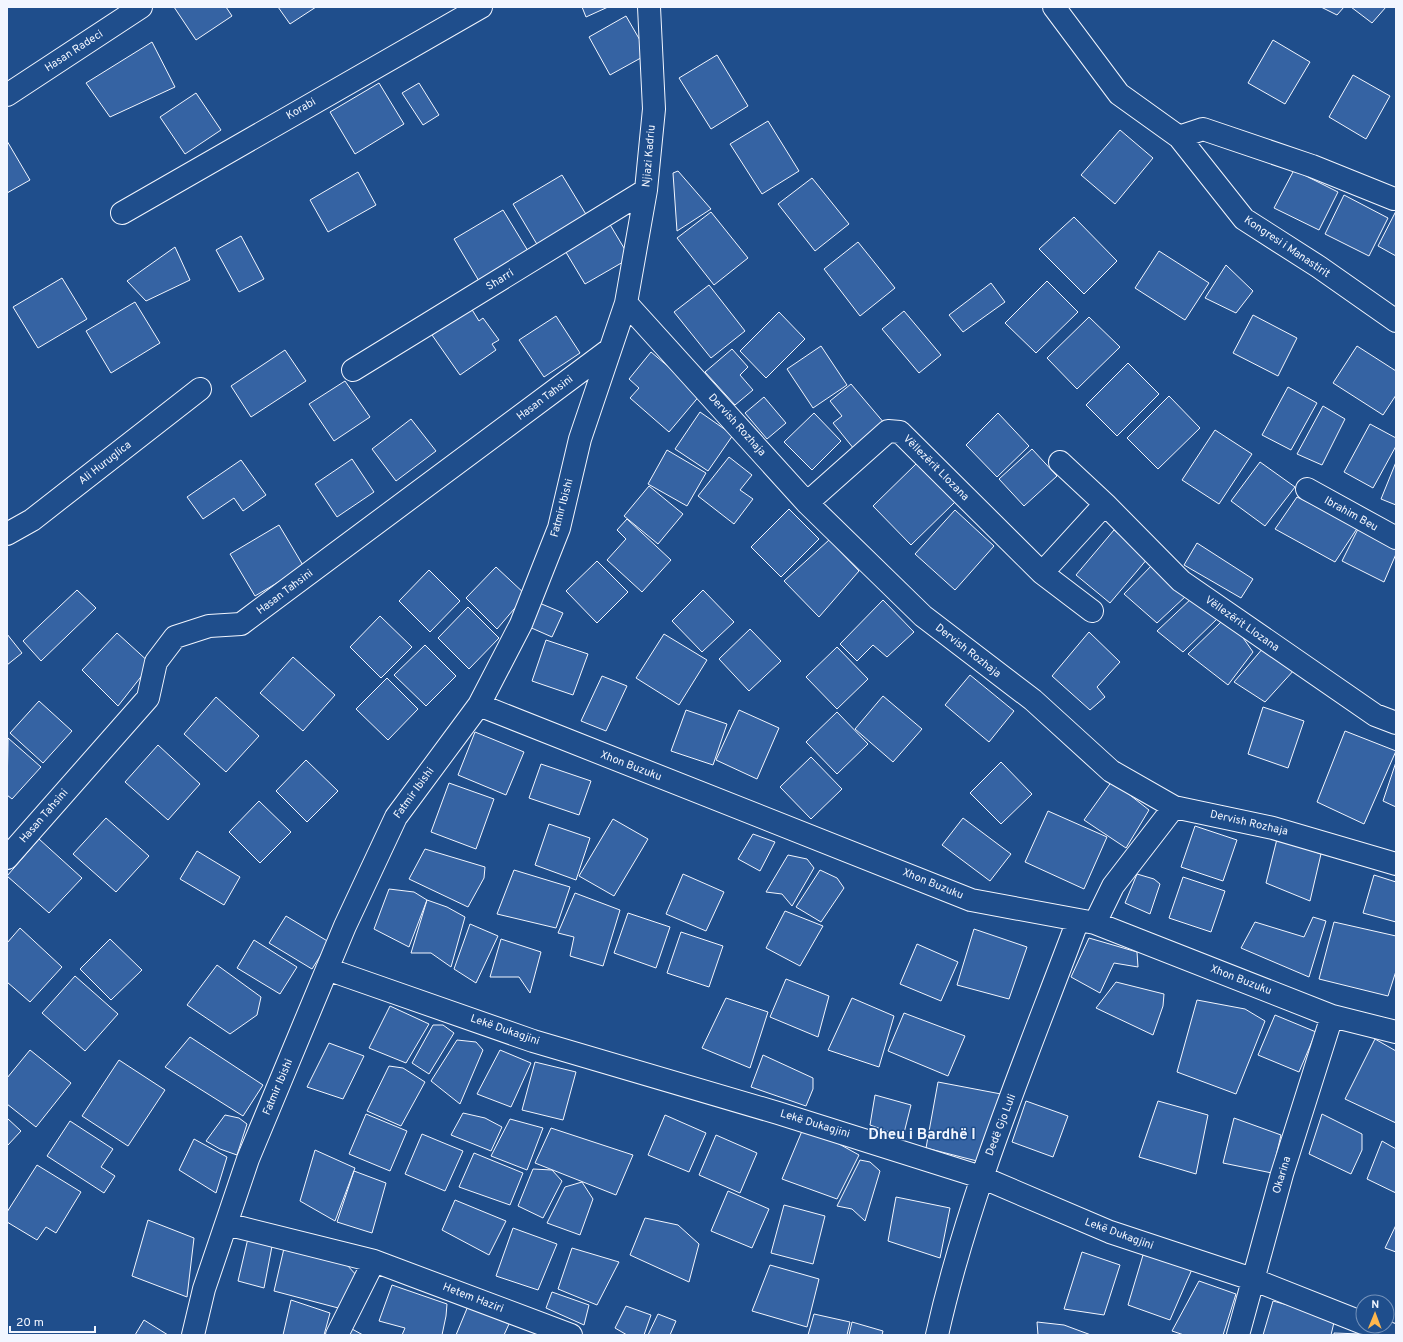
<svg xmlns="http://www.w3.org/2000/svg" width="1403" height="1342" font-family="Overpass,sans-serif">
	<rect width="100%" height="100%" fill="#1f4e8c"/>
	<path fill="#3563a3" stroke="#f2f6ff" d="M174,7H226L232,16L196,40Z
		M278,7H316L290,24Z
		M582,7H608L586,17Z
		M1321,7H1344L1337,15Z
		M1351,7H1386L1372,23Z
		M626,16L648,54L610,75L589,37Z
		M1273,40L1310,62L1285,104L1248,83Z
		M152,42L175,87L110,117L86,83Z
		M717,55L748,106L711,129L679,78Z
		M1353,75L1390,96L1366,139L1329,117Z
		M379,83L404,124L355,154L330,112Z
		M419,83L439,115L423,125L402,93Z
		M196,93L221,130L185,154L160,117Z
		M768,121L799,171L762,194L730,144Z
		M1120,130L1153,158L1115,204L1081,175Z
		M7,141L30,180L7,193Z
		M1294,170L1338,192L1319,230L1274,208Z
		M678,171L711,209L677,231L673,173Z
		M358,172L376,205L328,232L310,200Z
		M562,175L587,216L538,246L513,204Z
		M812,178L849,224L815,251L778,204Z
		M1344,195L1388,218L1369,256L1325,234Z
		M503,210L528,251L479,281L454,239Z
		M1396,211V256L1378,246Z
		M711,212L748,258L714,285L677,238Z
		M1074,217L1117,261L1084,294L1039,249Z
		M609,223L630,258L585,284L564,249Z
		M241,236L264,279L239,292L216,250Z
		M858,242L895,288L860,316L824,269Z
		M175,247L190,280L146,301L127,281Z
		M1159,251L1209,283L1185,320L1135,288Z
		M1226,265L1253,291L1236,313L1205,298Z
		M62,278L87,319L38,348L13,307Z
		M1047,281L1078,312L1036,353L1005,323Z
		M991,283L1005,302L963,332L949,315Z
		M709,285L745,331L711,358L674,312Z
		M135,302L160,343L111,373L86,331Z
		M471,308L479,321L483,318L499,340L492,344L496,350L460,375L432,335Z
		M904,311L941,355L919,373L882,329Z
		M779,312L805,339L766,378L740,351Z
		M1253,315L1297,338L1278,376L1233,353Z
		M556,316L580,353L544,377L519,340Z
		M1089,317L1120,347L1077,389L1047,358Z
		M821,346L847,385L813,408L787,369Z
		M1357,346L1396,371V395L1383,415L1333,383Z
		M732,349L748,367L740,375L753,390L735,405L705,372Z
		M285,350L306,381L251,417L231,386Z
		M651,352L701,394L669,432L630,398L639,388L629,379Z
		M1128,363L1159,394L1117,436L1086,405Z
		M345,381L370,417L334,441L309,404Z
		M851,384L885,424L854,449L833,423L842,416L830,401Z
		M1288,387L1317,403L1291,450L1262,435Z
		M1169,396L1200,428L1158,469L1127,438Z
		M764,397L786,423L767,439L745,413Z
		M1323,406L1345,419L1322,465L1297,454Z
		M700,412L733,435L708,471L675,449Z
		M814,413L841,441L812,470L784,442Z
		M998,413L1029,446L997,477L966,445Z
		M411,419L436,451L396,481L372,449Z
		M1370,424L1396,438V446L1373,488L1344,472Z
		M1215,430L1252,454L1219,504L1182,480Z
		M1032,449L1057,476L1024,506L999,479Z
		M667,450L706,473L687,506L648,484Z
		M729,457L752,475L740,490L753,499L734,524L698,496Z
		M352,459L374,492L337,517L315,484Z
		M241,460L266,495L243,511L234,498L203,519L187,497Z
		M1260,462L1295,487L1265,526L1231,501Z
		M1396,462V505L1381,499Z
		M917,463L955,502L911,545L873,506Z
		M649,486L683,514L658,544L624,516Z
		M1297,497L1358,527L1335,562L1275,529Z
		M789,509L819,539L781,577L751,547Z
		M955,510L994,546L955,590L915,554Z
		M627,519L671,560L642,592L607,560L626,539L617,530Z
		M279,525L304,567L255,596L230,554Z
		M1358,529L1396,548V554L1384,582L1342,561Z
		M1114,530L1148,558L1110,603L1076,575Z
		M829,540L859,571L819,617L784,581Z
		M1197,543L1253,579L1241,598L1184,565Z
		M597,561L628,592L597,623L566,591Z
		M1154,563L1187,595L1157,623L1124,594Z
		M496,567L526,595L497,629L466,598Z
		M429,570L460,601L430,632L399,601Z
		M77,590L96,608L41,661L23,641Z
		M703,590L734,622L702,652L672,621Z
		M1193,597L1219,617L1183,652L1157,631Z
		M883,600L914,632L887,657L873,645L857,661L840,644Z
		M537,602L563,613L552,637L527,626Z
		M468,607L499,638L469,669L438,638Z
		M380,616L412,647L381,678L350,647Z
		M1221,622L1239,632L1253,652L1228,685L1188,654Z
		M750,629L781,661L749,691L719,659Z
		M1089,632L1120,662L1097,687L1105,697L1090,710L1052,676Z
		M117,633L151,664L118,706L82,670Z
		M7,634L22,653L7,665Z
		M664,634L707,660L679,705L636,678Z
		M546,640L588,654L573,695L532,681Z
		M425,645L456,676L426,706L394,675Z
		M837,647L868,679L837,709L806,677Z
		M1264,647L1295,669L1265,702L1234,682Z
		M293,657L335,695L303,731L260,693Z
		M970,675L1014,711L989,742L945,705Z
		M602,676L627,686L606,731L581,721Z
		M387,678L418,709L388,740L356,709Z
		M883,696L922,729L893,762L855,729Z
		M216,697L259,736L226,772L184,734Z
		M39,701L72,731L43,763L10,733Z
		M1263,707L1304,721L1288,768L1248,754Z
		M686,710L727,724L713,765L671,751Z
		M739,710L779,728L757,779L716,760Z
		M837,712L868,744L837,774L806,742Z
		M1345,731L1396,751L1364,824L1317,802Z
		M475,732L524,752L506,795L458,775Z
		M8,738L41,767L12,799L7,795Z
		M158,745L200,784L168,820L125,782Z
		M811,757L842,789L811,819L780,787Z
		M306,760L338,791L307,822L276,791Z
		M1001,762L1032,794L1001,824L970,793Z
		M1396,762V807L1383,801Z
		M541,764L591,781L579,815L529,798Z
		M1112,781L1149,810L1126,848L1084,820Z
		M449,783L494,799L476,849L431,832Z
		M259,801L291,832L260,863L229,832Z
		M1048,811L1107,837L1084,889L1025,862Z
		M106,818L149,856L116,892L73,854Z
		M963,818L1011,854L990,881L942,845Z
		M613,819L648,839L614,896L579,876Z
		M549,824L590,838L576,880L535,865Z
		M1195,826L1237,840L1223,881L1181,867Z
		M753,834L775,842L760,871L738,859Z
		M39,839L82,878L49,913L7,876Z
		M1277,839L1321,854L1310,901L1266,883Z
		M425,849L485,867L484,878L468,907L409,879Z
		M197,851L240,877L224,905L180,879Z
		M788,855L807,859L814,868L792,906L782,894L766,892Z
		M514,870L570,887L556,928L497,914Z
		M820,870L837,878L844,888L821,922L796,907Z
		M683,874L724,892L706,931L666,914Z
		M1137,874L1154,879L1160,884L1150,914L1125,903Z
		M1374,875L1396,882V922L1363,913Z
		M1183,877L1225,891L1211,932L1169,918Z
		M389,889L414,892L427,900L409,947L374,929Z
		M575,893L620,910L603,966L570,956L574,937L558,933Z
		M427,900L447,907L465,917L451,967L431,953H411Z
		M785,911L823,926L800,966L766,948Z
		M628,913L670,927L656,968L614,953Z
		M286,916L329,942L312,969L269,943Z
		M1313,917L1326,921L1309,977L1241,948L1255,922L1304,937Z
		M1334,922L1396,936V971L1388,996L1319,979Z
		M470,924L498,936L476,983L454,969Z
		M20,928L62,967L30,1002L7,982V943Z
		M974,929L1027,947L1009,999L957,985Z
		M681,932L723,946L709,987L667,973Z
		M1089,938L1137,952L1138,967L1114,963L1100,993L1071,977Z
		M110,939L142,970L111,1000L80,969Z
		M501,939L541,952L530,993L519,977H490Z
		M254,940L297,967L280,994L237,968Z
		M917,944L958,962L941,1001L900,984Z
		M217,965L261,997L257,1015L230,1034L187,1005Z
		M75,976L118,1014L85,1051L42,1013Z
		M786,979L829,996L818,1037L770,1017Z
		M1116,982L1164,994L1163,1006L1153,1035L1096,1008Z
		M726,998L768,1012L750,1068L702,1048Z
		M852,998L894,1016L879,1067L828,1050Z
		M1197,1000L1245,1009L1265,1021L1236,1094L1177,1072Z
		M390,1006L429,1024L406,1063L369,1048Z
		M904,1013L965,1036L948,1076L888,1051Z
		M1275,1015L1316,1032L1299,1072L1258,1055Z
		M433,1025H443L454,1033L429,1074L412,1063Z
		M190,1037L263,1085L243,1116L165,1067Z
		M1375,1039L1396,1051V1123L1345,1099Z
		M457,1040L476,1042L483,1050L460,1104L431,1081Z
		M329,1043L364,1056L343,1099L307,1087Z
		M30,1050L71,1083L36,1127L7,1104V1078Z
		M500,1050L531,1063L511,1107L477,1094Z
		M763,1055L813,1078V1089L806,1106L751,1087Z
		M119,1060L165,1090L128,1146L82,1116Z
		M535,1062L576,1072L563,1120L522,1110Z
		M389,1066L403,1068L425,1082L401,1126L367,1111Z
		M938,1082L1001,1094L977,1161L926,1148Z
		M875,1095L911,1105L903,1137L870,1125Z
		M1026,1101L1068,1116L1053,1157L1012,1142Z
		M1158,1101L1208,1115L1196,1174L1139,1157Z
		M463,1113L485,1118L502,1127L491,1151L451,1135Z
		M366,1114L407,1131L390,1171L349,1154Z
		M1322,1114L1362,1134V1150L1351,1174L1309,1154Z
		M225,1115L239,1118L247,1124L237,1155L220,1149L206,1141Z
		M665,1115L706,1133L689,1172L648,1155Z
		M7,1118L21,1131L7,1146Z
		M1234,1118L1281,1135L1272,1173L1223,1163Z
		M510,1119L543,1128L527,1170L491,1156Z
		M70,1121L113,1149L101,1167L115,1176L104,1193L47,1156Z
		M551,1128L633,1155L616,1195L535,1163Z
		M802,1131L830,1139L859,1155L837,1199L782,1179Z
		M422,1134L463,1151L445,1191L405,1174Z
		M716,1135L757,1153L740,1193L699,1175Z
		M194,1139L227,1157L216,1193L179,1170Z
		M1382,1141L1396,1149V1193L1367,1179Z
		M315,1150L355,1168L335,1221L300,1201Z
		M474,1153L523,1173L510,1205L459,1187Z
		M860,1160L870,1162L880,1171L865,1221L852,1209L837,1206Z
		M37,1165L81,1192L56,1233L46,1227L37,1240L7,1222V1212Z
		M533,1169L552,1170L562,1181L543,1218L518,1206Z
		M354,1171L386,1183L372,1233L337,1222Z
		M582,1182L593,1199L580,1235L547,1223L565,1187Z
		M728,1191L769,1209L752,1248L711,1231Z
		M896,1197L950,1208L940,1258L888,1241Z
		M455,1200L506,1221L489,1255L442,1230Z
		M784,1205L825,1216L813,1264L771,1253Z
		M645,1218L678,1225L699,1244L689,1282L630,1255Z
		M148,1220L194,1238L187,1297L132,1276Z
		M1396,1225V1252L1385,1248Z
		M513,1228L557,1244L538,1290L496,1276Z
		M249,1234L273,1241L264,1288L238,1281Z
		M285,1244L346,1264L359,1278L342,1309L274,1291Z
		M572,1248L619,1262L597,1305L558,1289Z
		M1082,1252L1120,1265L1104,1315L1064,1309Z
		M1143,1255L1193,1267L1170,1320L1128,1305Z
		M770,1265L819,1279L807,1327L752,1311Z
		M1199,1281L1236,1294L1223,1335H1184L1172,1331Z
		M392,1285L447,1304L446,1316L442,1335H402L405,1328L379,1321Z
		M552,1292L589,1305L584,1325L546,1308Z
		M291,1300L330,1313L324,1335H283Z
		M1273,1301L1335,1318L1331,1335H1263Z
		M468,1306L509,1324L504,1335H456Z
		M626,1306L651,1315L644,1335H627L615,1328Z
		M658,1314L676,1321L670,1335H648Z
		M814,1314L850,1322L847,1335H808Z
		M144,1320L168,1335H135Z
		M852,1322L883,1331L882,1335H849Z
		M1037,1322L1064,1325L1091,1335H1038Z
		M352,1329L363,1335H348Z
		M1334,1333L1361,1334L1366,1335H1334Z"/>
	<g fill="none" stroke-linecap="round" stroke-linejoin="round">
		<g stroke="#f2f6ff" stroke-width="24">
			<path id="street" d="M1054,7L1119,94L1179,137L1244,219L1319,267L1396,321
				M7,95L141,7
				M1179,137L1203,129L1312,166L1394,199
				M122,213L481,7
				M626,303L807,503L923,616L1033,700L1111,771L1174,807L1273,828L1396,864
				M353,370L646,190
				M1060,462L1105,504L1181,581L1375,715L1396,723
				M1307,489L1396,538
				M807,503L888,431L900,432L1042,573L1092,611
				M7,534L32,520L200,389
				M1042,573L1105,504
				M479,705L971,900L1095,923L1332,1016L1396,1032
				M7,858L148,698L156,662L175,637L209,626L241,624L609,350
				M1095,923L1113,886L1174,807
				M327,969L533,1041L778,1113L981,1177L1110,1232L1252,1279L1363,1323
				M226,1224L374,1261L571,1335
				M1370,1326L1393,1335
				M193,1335L204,1289L248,1159L345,926L396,817L479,705L521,624L559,528L580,439L626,303L646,190L654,109L649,7
				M337,1335L374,1261
				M937,1335C969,1192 1027,1057 1078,920
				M1238,1335L1282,1174L1332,1016"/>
		</g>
		<use href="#street" stroke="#1f4e8c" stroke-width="22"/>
	</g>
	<g text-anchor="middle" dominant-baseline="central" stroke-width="3" stroke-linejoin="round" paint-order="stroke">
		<g font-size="11" fill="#f2f6ff" stroke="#1f4e8c">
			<text transform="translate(74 51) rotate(-33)">Hasan Radeci</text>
			<text transform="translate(301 109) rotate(-30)">Korabi</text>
			<text transform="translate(649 156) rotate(-85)">Njiazi Kadriu</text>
			<text transform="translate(1287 247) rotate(34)">Kongresi i Manastirit</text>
			<text transform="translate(500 280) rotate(-32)">Sharri</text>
			<text transform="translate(545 398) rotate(-37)">Hasan Tahsini</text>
			<text transform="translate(737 425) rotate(48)">Dervish Rozhaja</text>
			<text transform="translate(105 463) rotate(-38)">Ali Huruglica</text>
			<text transform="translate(936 468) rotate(45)">Vëllezërit Llozana</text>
			<text transform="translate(562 508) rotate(-75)">Fatmir Ibishi</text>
			<text transform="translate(1351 514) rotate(29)">Ibrahim Beu</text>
			<text transform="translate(285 592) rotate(-37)">Hasan Tahsini</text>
			<text transform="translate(1242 624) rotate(35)">Vëllezërit Llozana</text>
			<text transform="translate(968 651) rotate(38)">Dervish Rozhaja</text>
			<text transform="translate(631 766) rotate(21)">Xhon Buzuku</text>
			<text transform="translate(414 793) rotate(-54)">Fatmir Ibishi</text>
			<text transform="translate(44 816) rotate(-49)">Hasan Tahsini</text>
			<text transform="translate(1249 823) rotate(13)">Dervish Rozhaja</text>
			<text transform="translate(933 884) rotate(22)">Xhon Buzuku</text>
			<text transform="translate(1241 980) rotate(21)">Xhon Buzuku</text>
			<text transform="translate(505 1030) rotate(19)">Lekë Dukagjini</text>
			<text transform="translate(278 1087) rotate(-67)">Fatmir Ibishi</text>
			<text transform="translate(815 1124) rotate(17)">Lekë Dukagjini</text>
			<text transform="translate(1001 1125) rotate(-69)">Dedë Gjo Luli</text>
			<text transform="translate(1282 1175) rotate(-73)">Okarina</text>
			<text transform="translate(1119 1234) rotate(20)">Lekë Dukagjini</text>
			<text transform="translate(473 1298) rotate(21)">Hetem Haziri</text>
		</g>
		<g font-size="15" font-weight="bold" fill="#f2f6ff" stroke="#1f4e8c">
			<text x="922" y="1135">Dheu i Bardhë I</text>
		</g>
	</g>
	<rect width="1403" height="1342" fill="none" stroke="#f2f6ff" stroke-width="16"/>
	<g transform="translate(1375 1314) rotate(1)"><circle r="19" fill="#1f4e8c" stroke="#7391ba"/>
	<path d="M0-3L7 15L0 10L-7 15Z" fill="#ffb74d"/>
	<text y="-6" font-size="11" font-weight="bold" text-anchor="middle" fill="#f2f6ff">N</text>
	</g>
	<path d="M10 1326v6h85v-6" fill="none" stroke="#f2f6ff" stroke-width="2"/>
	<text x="16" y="1326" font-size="12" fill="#f2f6ff" stroke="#1f4e8c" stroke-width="3" paint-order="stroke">20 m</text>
</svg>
